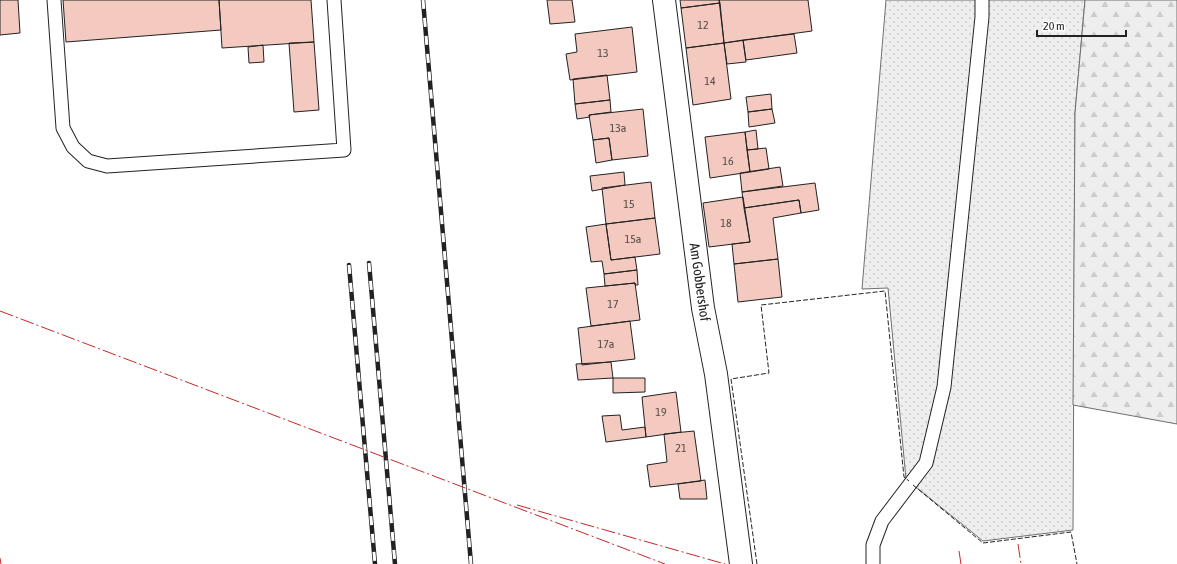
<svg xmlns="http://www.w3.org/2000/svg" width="1177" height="564" font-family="'Asap Condensed',sans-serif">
	<defs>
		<pattern id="grass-dots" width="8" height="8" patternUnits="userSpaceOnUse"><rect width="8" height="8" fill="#eee"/><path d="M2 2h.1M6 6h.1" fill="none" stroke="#ccc" stroke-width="1.8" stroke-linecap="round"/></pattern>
		<pattern id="forest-firs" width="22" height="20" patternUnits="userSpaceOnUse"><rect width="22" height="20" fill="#eee"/><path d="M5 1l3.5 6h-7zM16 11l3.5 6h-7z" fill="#ccc"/></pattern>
	</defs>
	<rect width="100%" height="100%" fill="#fff"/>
	<path fill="url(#grass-dots)" stroke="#6f6f6f" d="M886,0H1085L1075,113L1073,530L983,541L906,479L888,288L862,289Z"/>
	<path fill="url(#forest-firs)" stroke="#6f6f6f" d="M1085,0H1177V424L1073,405L1075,113Z"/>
	<path fill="#f3c9c0" stroke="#222" d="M0,0H18L20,33L0,35Z
		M63,0H219L221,30L66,42Z
		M219,0H311L314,42L222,48Z
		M547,0H572L575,22L550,24Z
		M680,0H719L720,3L681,8Z
		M719,0H808L812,31L724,43Z
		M720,3L724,43L686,48L681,8Z
		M632,27L637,72L570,80L566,54L577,52L575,34Z
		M794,34L797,53L746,60L743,40Z
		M743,40L746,62L727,64L724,43Z
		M314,42L319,110L294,112L289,43Z
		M724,43L731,99L693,105L686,48Z
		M263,45L264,62L249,63L248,47Z
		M607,75L610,100L575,104L573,79Z
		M771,94L772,109L748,112L746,97Z
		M610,100L611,112L589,115L590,117L577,119L575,104Z
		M643,109L648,156L612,160L609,138L593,140L589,115Z
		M772,109L775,123L749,127L748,112Z
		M756,130L758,149L747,150L745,132Z
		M745,132L750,172L710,178L705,137Z
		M609,138L612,160L596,163L593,140Z
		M766,148L769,169L750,172L747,150Z
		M780,167L783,186L742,192L740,173Z
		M624,172L625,185L592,191L590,176Z
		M651,182L655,218L606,224L602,188Z
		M815,183L819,210L801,213L799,200L744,208L742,192Z
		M743,197L750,242L709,247L703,203Z
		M799,200L801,213L773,218L778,259L734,264L732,244L750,242L744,208Z
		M655,218L660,254L611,260L606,224Z
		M606,224L611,260L635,257L637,270L604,274L602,261L591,262L586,227Z
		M778,259L782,297L738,302L734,264Z
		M637,270L638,285H635V283L605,286L604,274Z
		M635,283L640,320L591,326L586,288Z
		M630,321L635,359L582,365L578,328Z
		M611,362L613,378L578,380L576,364Z
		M613,378H645V392L613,393Z
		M676,392L681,432L646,437L642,397Z
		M620,415L622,430L645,427L646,437L606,442L602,416Z
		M694,431L701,481L650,487L647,465L667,462L664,434Z
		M705,480L707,499H680L678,484Z"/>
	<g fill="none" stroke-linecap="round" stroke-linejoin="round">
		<g stroke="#222" stroke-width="15">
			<path id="service" d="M54,0L63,128L73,147L88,161L107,166L344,150L334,0
				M873,564V545L882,521L926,463L944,387L982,17V0"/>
		</g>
		<g stroke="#222" stroke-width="24">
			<path id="minor" d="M664,0L703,308L716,374L741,564"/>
		</g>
		<use href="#service" stroke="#fff" stroke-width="13"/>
		<use href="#minor" stroke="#fff" stroke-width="22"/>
		<g stroke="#222" stroke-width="4.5">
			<path id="rail" d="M423,0L471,564
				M369,263L395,564
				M349,265L375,564"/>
		</g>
		<use href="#rail" stroke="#fff" stroke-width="3" stroke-dasharray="9" stroke-linecap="butt"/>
		<path stroke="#222" stroke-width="1" stroke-dasharray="5 2" stroke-linecap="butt" d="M913,485L983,543L1071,532L1077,564
			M757,564L731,379L769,373L761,305L885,291L904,477L909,481"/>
		<path stroke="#c62828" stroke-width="1" stroke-dasharray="14 3 2 3" stroke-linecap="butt" d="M0,311L665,564
			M517,505L725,564
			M1018,544L1021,564
			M959,551L961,564
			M0,558L1,564"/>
	</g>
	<g text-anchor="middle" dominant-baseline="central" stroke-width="3" stroke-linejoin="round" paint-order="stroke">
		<g font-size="12" fill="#564c4a">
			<text x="703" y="25">12</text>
			<text x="603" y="53">13</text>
			<text x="710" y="81">14</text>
			<text x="618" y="128">13a</text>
			<text x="728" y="161">16</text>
			<text x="629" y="204">15</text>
			<text x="726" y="223">18</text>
			<text x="633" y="239">15a</text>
			<text x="613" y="304">17</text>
			<text x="606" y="344">17a</text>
			<text x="661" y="412">19</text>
			<text x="681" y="448">21</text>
		</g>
		<g font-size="14" fill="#222" stroke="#fff">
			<text transform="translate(700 282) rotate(82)">Am Gobbershof</text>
		</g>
	</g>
	<path d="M1037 30v6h89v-6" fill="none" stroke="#222222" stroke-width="2"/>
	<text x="1043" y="30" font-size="12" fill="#222222" stroke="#ffffff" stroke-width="3" paint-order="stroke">20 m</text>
</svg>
